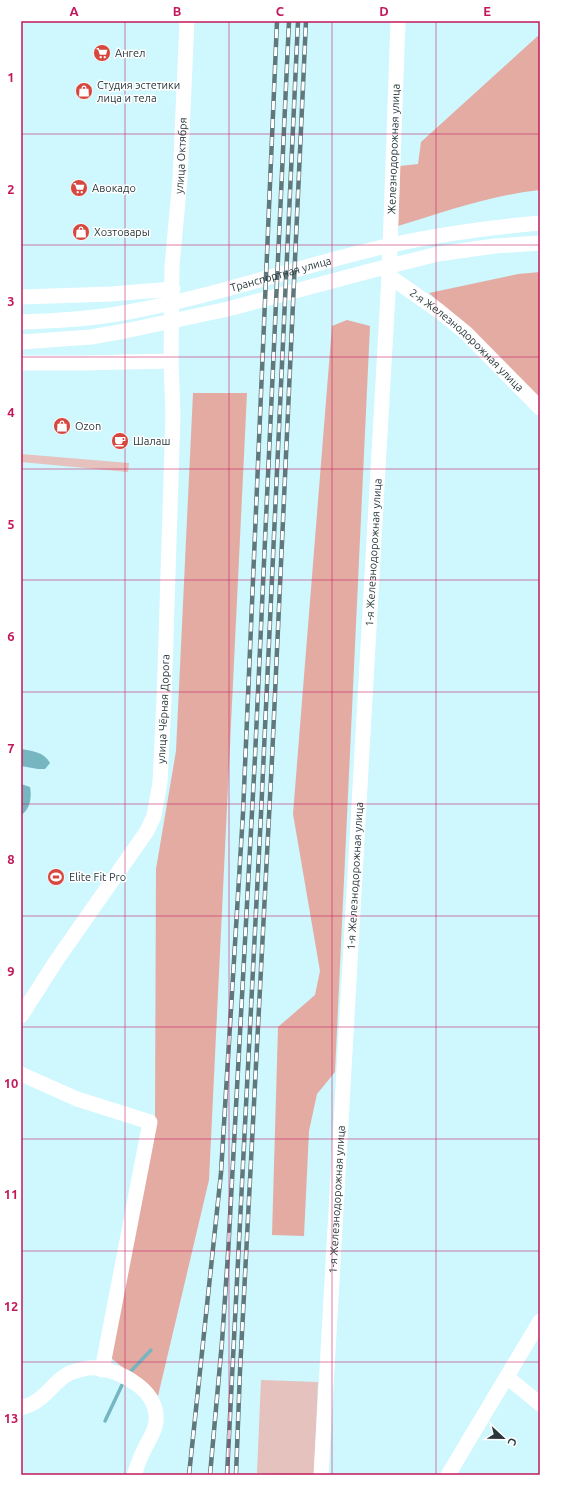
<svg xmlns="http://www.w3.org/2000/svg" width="561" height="1496" font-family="Ubuntu,sans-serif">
	<rect width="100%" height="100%" fill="#cef7fe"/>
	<path fill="#e5c2bd" d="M21,454L129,463L128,472L21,462Z
		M261,1380L318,1382L314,1475L257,1473Z"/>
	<path fill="#e4aba3" d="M540,34V190C492,195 444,212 398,226L400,166L418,164L421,142Z
		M540,272V399L467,326L429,293L518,274Z
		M347,320L370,326L335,1072L317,1094L309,1131L304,1236L272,1235L278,1027L315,995L320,971L293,814L332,326Z
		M193,393H247L209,1180L158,1396L111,1358L155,1118L156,869L176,751Z"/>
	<path fill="#75b6c1" d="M21,749C33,751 44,752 50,763L45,769H38L21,766Z
		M21,784L30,787C32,797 30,810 21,815Z"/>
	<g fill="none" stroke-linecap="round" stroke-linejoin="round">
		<path stroke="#75b6c1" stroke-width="3.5" d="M131,1371L151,1350
			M105,1421L122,1385"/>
		<g stroke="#fff" stroke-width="15">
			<path id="s1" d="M389,276L439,311L466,333L540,408"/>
			<path d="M21,297L111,294L173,289"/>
			<path id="s2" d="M21,322C55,321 90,319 123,313C207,298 288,270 370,250C426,236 483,228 540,223"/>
			<path d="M21,342L91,337L125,331L228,309L370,271L438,254L495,246L540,243"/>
			<path d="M21,363H82L171,361"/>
			<path id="s3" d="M21,1016L56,961L147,831L154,816L160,782L164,700L173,415L171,361L172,266L180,179L187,21"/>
			<path d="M21,1074L77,1099L150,1122L102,1370"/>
			<path d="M507,1377L540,1404"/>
			<path d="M21,1408C26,1406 31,1405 35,1402C48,1395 56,1379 70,1373C78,1370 89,1367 97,1368C124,1372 159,1391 156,1422C155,1433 147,1442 143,1452C139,1460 137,1467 134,1475"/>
			<path id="s4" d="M321,1475L389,276L398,21"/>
			<path d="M448,1475L540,1321"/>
		</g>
		<g stroke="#60787c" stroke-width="4.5">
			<path id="rail" d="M189,1475L221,1173L243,813L277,21
				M210,1475L222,1342L228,1254L255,757L289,21
				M227,1475L261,814L298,21
				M236,1475L240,1371L272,759L306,21"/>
		</g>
		<use href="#rail" stroke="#fff" stroke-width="3" stroke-dasharray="9" stroke-linecap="butt"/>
	</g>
	<path fill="none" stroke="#c2185b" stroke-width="1" stroke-opacity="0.55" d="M125,21V1475M229,21V1475M332,21V1475M436,21V1475M21,134H540M21,245H540M21,357H540M21,469H540M21,580H540M21,692H540M21,804H540M21,916H540M21,1027H540M21,1139H540M21,1251H540M21,1362H540"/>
	<defs>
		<g id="supermarket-disc" transform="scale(0.9)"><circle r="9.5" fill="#d6483f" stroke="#fff"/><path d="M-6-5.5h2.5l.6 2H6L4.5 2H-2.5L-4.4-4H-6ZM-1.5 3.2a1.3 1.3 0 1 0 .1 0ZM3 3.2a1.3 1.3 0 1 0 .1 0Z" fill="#fff"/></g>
		<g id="shop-disc" transform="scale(0.9)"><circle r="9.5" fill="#d6483f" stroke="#fff"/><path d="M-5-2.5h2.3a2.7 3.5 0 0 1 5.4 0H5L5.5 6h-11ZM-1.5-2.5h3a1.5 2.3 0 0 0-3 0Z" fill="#fff"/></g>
		<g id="cafe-disc" transform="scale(0.9)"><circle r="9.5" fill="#d6483f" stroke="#fff"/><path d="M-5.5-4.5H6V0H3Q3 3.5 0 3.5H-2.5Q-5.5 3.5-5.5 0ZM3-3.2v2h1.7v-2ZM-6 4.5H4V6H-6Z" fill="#fff"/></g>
		<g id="stadium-disc" transform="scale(0.9)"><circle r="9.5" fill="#d6483f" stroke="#fff"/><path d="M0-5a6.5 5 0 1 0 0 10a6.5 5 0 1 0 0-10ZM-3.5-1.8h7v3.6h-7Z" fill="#fff"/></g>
	</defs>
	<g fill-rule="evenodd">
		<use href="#supermarket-disc" x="102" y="53"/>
		<use href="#shop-disc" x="84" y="91"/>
		<use href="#supermarket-disc" x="79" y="188"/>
		<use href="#shop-disc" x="81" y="232"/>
		<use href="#shop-disc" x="62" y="426"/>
		<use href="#cafe-disc" x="120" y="441"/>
		<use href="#stadium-disc" x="56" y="877"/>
	</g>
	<g text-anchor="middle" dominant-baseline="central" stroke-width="3" stroke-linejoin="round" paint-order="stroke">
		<g font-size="11" fill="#28383b" stroke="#fff" text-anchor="start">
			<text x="115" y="53">Ангел</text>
			<text x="97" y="85">Студия эстетики<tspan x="97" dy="13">лица и тела</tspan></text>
			<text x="92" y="188">Авокадо</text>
			<text x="94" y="232">Хозтовары</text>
			<text x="75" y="426">Ozon</text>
			<text x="133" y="441">Шалаш</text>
			<text x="69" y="877">Elite Fit Pro</text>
		</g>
		<g font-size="11" fill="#28383b" stroke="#fff">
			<text stroke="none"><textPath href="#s4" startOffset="1328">Железнодорожная улица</textPath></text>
			<text stroke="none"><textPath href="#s3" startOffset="902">улица Октября</textPath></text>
			<text stroke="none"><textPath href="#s2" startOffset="265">Транспортная улица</textPath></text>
			<text stroke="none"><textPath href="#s1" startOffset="101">2-я Железнодорожная улица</textPath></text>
			<text stroke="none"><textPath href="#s4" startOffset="924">1-я Железнодорожная улица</textPath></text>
			<text stroke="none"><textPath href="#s3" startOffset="348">улица Чёрная Дорога</textPath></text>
			<text stroke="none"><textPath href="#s4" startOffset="600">1-я Железнодорожная улица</textPath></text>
			<text stroke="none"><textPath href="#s4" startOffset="276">1-я Железнодорожная улица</textPath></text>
		</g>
	</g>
	<rect width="561" height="1496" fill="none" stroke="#ffffff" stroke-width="44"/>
	<g transform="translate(503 1438) rotate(112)" stroke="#ffffff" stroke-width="3" paint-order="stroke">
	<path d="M0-3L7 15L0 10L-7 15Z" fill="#28383b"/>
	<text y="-6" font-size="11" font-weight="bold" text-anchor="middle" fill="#28383b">С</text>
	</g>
	<rect x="22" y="22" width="517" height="1452" fill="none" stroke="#c2185b" stroke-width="1.5"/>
	<g font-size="13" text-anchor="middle" font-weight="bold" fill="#c2185b">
		<text x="74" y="16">A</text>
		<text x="177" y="16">B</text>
		<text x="280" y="16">C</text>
		<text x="384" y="16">D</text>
		<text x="487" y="16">E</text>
		<text x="11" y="82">1</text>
		<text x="11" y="194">2</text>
		<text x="11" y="306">3</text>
		<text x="11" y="417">4</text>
		<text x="11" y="529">5</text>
		<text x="11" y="641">6</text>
		<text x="11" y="753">7</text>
		<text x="11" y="864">8</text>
		<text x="11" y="976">9</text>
		<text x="11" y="1088">10</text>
		<text x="11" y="1199">11</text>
		<text x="11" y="1311">12</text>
		<text x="11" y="1423">13</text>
	</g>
</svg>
